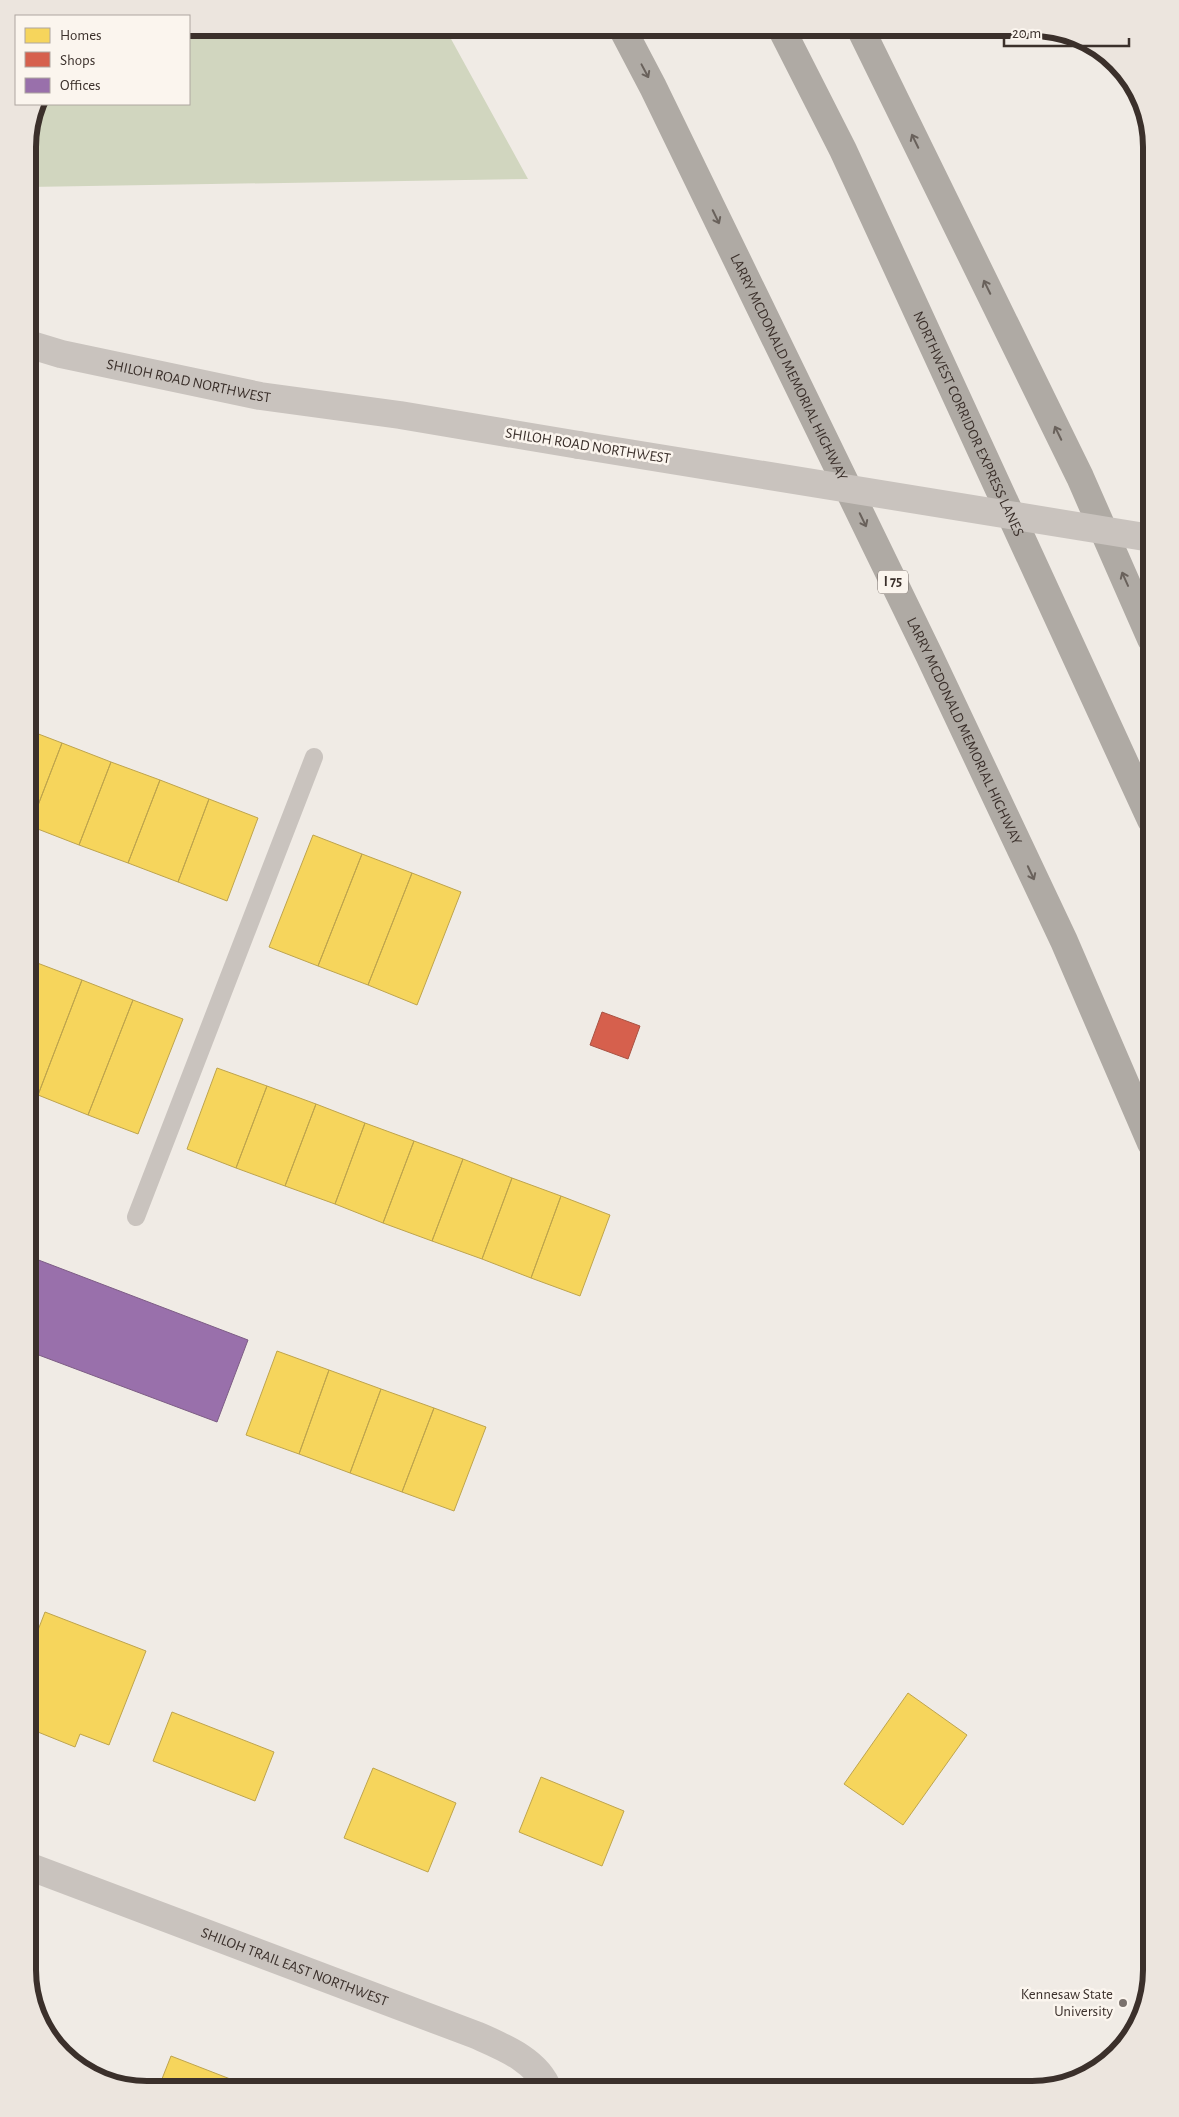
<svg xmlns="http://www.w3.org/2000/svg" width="1179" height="2117" font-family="'Alegreya Sans',sans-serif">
	<rect width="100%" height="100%" fill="#f0ebe5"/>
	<path fill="#d1d6bf" d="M189,28H445L528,179L28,187V139L36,104H189Z"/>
	<path fill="#f6d55c" stroke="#bea44d" d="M28,730L62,743L30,826L28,825Z
		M62,743L111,762L79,845L30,826Z
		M111,762L160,780L128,863L79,845Z
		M160,780L209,799L178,882L128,863Z
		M209,799L258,818L227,901L178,882Z
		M313,835L362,854L318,966L269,947Z
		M362,854L412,873L368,985L318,966Z
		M412,873L461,892L417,1005L368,985Z
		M32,961L82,980L38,1095L28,1092V972Z
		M82,980L133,1000L88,1115L38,1095Z
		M133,1000L183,1019L138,1134L88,1115Z
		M217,1068L267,1086L236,1168L187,1149Z
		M267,1086L316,1104L285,1186L236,1168Z
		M316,1104L365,1123L335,1204L285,1186Z
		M365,1123L414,1141L383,1223L335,1204Z
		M414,1141L463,1159L432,1241L383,1223Z
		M463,1159L512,1178L482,1259L432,1241Z
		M512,1178L561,1196L531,1278L482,1259Z
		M561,1196L610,1215L580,1296L531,1278Z
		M277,1351L329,1370L299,1454L246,1435Z
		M329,1370L381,1389L350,1473L299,1454Z
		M381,1389L434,1408L402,1492L350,1473Z
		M434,1408L486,1427L454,1511L402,1492Z
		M45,1612L146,1651L109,1745L80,1734L75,1747L28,1728V1656Z
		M908,1693L967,1735L903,1825L844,1784Z
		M172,1712L274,1752L255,1801L153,1761Z
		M373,1768L456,1803L428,1872L344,1838Z
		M541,1777L624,1811L602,1866L519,1832Z
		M171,2056L256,2089H158Z
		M71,2059L100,2070L97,2075L80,2069Z"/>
	<path fill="#d6604d" stroke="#a85243" d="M602,1012L640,1026L628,1059L590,1045Z"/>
	<path fill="#9970ab" stroke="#7d5d85" d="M28,1256L248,1340L217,1422L28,1351Z"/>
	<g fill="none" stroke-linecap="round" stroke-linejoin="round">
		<path stroke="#c9c3be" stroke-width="18" d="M136,1217L314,757"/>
		<path stroke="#c9c3be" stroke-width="28" id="s1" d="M28,1866L476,2035C503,2047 537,2060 548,2089"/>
		<path stroke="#c9c3be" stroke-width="28" id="s2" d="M28,344L61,354L260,396L400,415L579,445"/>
		<g stroke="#afaaa4" stroke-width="28">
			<path id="s3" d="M622,28L653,87L929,655L1064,941L1151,1143"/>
			<path id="s4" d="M781,28L843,150L1151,820"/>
			<path d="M860,28L1080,477L1151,639"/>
		</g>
		<path stroke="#c9c3be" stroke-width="28" d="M579,445L1151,538"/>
	</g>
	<defs><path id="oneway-shaft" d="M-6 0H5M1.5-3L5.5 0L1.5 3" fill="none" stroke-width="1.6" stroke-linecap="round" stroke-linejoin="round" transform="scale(1.25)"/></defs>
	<g stroke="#69615b">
		<use href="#oneway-shaft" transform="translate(645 71) rotate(62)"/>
		<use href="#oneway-shaft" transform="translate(915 141) rotate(-116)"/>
		<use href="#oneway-shaft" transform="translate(716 217) rotate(64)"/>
		<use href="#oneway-shaft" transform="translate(987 287) rotate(-116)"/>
		<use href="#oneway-shaft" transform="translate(1058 433) rotate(-116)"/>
		<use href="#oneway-shaft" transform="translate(863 520) rotate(64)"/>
		<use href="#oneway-shaft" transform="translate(1125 579) rotate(-114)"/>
		<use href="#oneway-shaft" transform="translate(1031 873) rotate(65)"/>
	</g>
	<circle fill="#7a716c" stroke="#fbf5ee" stroke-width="2" cx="1123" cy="2003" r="5"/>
	<g text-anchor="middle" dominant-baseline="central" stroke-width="5" stroke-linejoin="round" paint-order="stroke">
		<rect fill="#fbf5ee" stroke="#756b66" stroke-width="1" x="878" y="570.5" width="30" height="23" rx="4"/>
		<g font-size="14" font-weight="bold" fill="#3b302b">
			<text x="893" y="582">I 75</text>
		</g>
		<g font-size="15" fill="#3b302b" stroke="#fbf5ee">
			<text stroke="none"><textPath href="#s3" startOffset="378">LARRY MCDONALD MEMORIAL HIGHWAY</textPath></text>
			<text stroke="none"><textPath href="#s2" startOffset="165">SHILOH ROAD NORTHWEST</textPath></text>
			<text stroke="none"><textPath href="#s4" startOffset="438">NORTHWEST CORRIDOR EXPRESS LANES</textPath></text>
			<text transform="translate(588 446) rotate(9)">SHILOH ROAD NORTHWEST</text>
			<text stroke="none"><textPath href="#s3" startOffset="782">LARRY MCDONALD MEMORIAL HIGHWAY</textPath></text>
			<text stroke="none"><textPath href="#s1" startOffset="285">SHILOH TRAIL EAST NORTHWEST</textPath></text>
		</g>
		<g font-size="15" fill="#3b302b" stroke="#fbf5ee" text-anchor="end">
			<text x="1113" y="1994">Kennesaw State<tspan x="1113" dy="17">University</tspan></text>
		</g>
	</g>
	<path d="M0 0H1179V2117H0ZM147 36H1032A111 111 0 0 1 1143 147V1970A111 111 0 0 1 1032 2081H147A111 111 0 0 1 36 1970V147A111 111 0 0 1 147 36Z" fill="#ece5de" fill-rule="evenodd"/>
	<path fill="none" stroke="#3b302b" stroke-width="6" d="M147 36H1032A111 111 0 0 1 1143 147V1970A111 111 0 0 1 1032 2081H147A111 111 0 0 1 36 1970V147A111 111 0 0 1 147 36Z"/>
	<rect x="15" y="15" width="175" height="90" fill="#fbf5ee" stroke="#aea6a0"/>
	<rect x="25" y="28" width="25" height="15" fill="#f6d55c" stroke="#aea6a0"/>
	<text x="60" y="40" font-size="15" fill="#3b302b">Homes</text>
	<rect x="25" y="52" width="25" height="15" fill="#d6604d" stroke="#aea6a0"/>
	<text x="60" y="65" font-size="15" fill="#3b302b">Shops</text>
	<rect x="25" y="78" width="25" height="15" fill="#9970ab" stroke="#aea6a0"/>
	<text x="60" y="90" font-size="15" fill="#3b302b">Offices</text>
	<path d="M1004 38v8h125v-8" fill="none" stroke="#3b302b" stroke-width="2.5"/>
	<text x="1012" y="38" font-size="15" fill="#3b302b" stroke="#fbf5ee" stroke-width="4" paint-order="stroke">20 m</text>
</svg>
